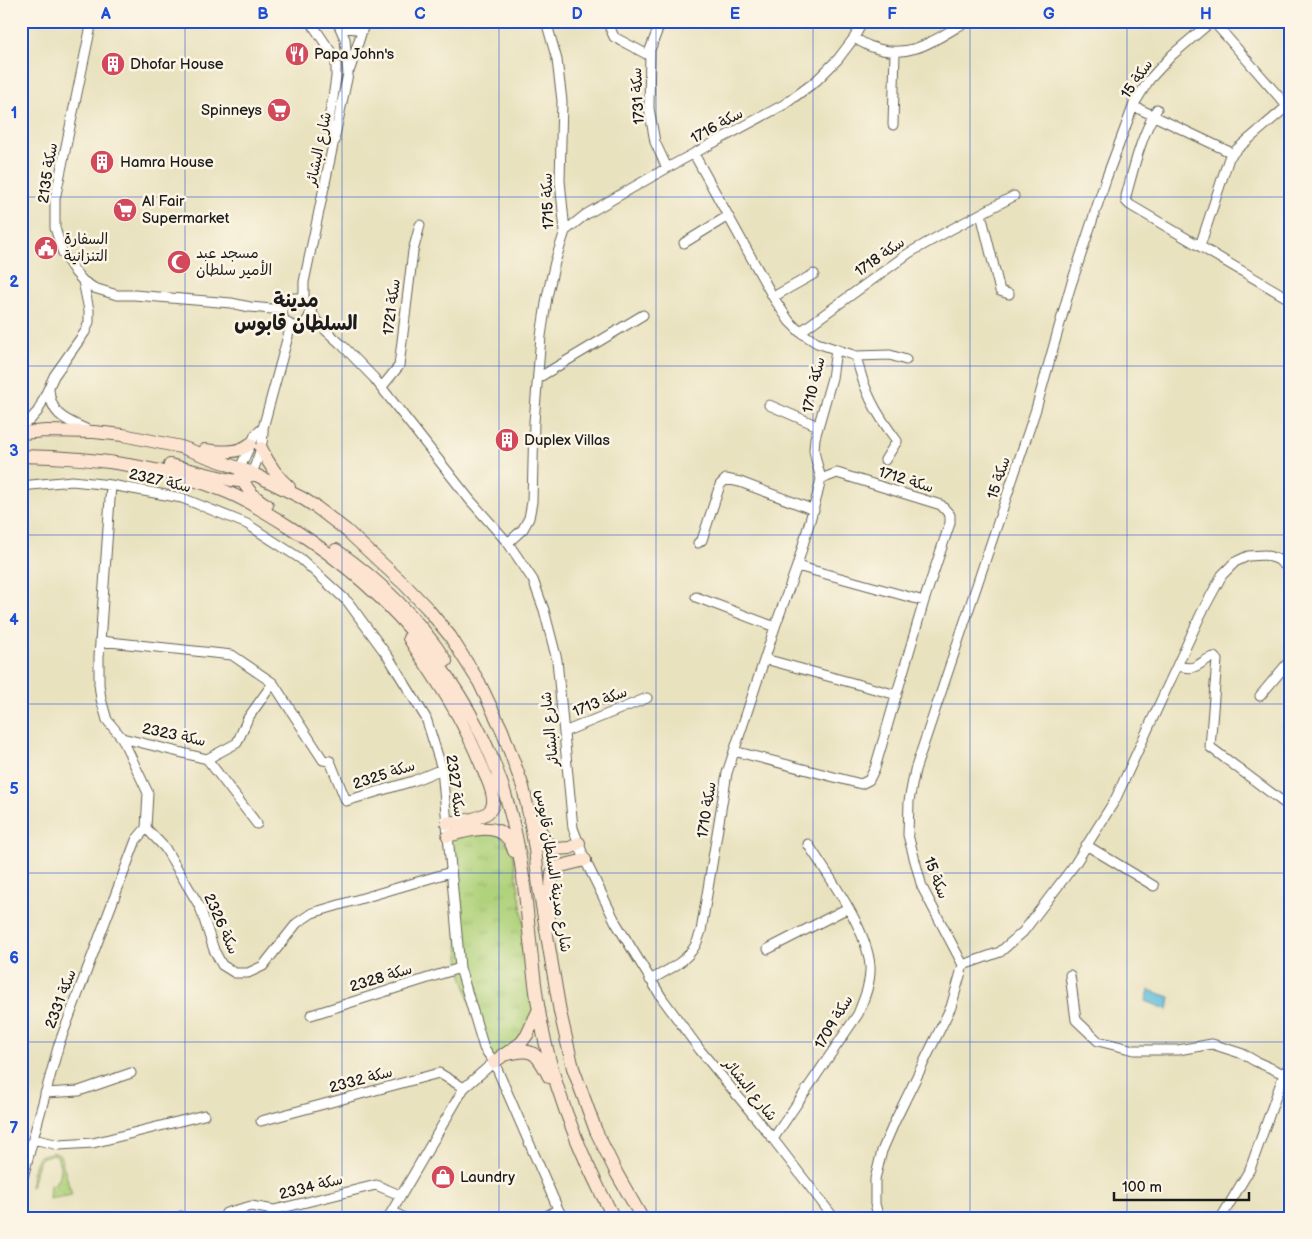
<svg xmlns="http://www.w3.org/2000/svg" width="1312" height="1239" font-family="'Balsamiq Sans','Playpen Sans Arabic',sans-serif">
	<defs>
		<pattern id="grass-tufts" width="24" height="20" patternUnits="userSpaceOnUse" patternTransform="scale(1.25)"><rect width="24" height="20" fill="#b0d27b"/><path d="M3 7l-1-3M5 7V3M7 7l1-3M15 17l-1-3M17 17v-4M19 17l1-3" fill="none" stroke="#97b46a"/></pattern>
		<pattern id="garden-dots" width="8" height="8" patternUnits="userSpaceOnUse" patternTransform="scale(1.25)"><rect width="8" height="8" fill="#b0d27b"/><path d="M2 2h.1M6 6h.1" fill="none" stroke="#97b46a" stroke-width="1.8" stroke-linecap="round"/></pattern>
		<pattern id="water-ripples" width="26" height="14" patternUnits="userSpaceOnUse" patternTransform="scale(1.25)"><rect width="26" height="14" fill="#5fbddd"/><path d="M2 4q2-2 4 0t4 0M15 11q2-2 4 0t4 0" fill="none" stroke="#52a2bd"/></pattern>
	</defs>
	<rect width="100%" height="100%" fill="#fcf5e5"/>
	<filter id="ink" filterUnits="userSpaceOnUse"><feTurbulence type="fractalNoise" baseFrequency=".02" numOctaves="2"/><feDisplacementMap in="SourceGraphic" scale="10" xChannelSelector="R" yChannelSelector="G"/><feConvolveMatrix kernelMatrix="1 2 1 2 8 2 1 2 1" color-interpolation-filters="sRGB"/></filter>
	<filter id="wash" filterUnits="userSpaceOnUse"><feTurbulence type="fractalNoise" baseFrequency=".0096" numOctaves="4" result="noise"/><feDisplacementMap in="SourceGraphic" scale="20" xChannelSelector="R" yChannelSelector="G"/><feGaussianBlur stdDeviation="1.12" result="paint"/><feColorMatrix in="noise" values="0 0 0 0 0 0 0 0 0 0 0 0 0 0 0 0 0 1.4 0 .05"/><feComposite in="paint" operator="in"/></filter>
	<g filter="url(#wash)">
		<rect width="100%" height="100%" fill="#e9e2bf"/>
		<path fill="url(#grass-tufts)" stroke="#66774c" d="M498,832L513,852L537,1009L526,1034L494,1060L485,1048L460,969L449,837Z"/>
		<path fill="url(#garden-dots)" stroke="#66774c" d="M53,1152L60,1155L72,1195L49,1199L50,1184L54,1185L57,1180H59L61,1170L57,1156L53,1154L41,1158L36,1169L32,1187H30L33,1170L39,1156Z"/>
		<path fill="url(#water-ripples)" stroke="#3e6c7c" d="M1149,990L1170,997L1168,1010L1146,1001Z"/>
	</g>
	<g filter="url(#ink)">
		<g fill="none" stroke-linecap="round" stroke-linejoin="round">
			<g stroke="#646155" stroke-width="11">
				<path id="minor" d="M92,21L55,199V228L63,253L75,272L83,281L94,288L117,295H134L231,303L250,307L272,309L284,305
					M310,21L331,52L336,63V77L333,98L328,123L335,141
					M607,21L614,37L650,56
					M661,21L650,50L649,108L655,142L667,168
					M1213,21L1287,106
					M340,27L356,29L364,25
					M854,38C860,41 866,45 872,47C910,61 936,39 967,21
					M350,69L365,21
					M1133,106L1232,153
					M1157,109C1141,136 1134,167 1126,196V201L1130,205L1291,300
					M893,125L895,52
					M694,154L773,297L789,321L800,332L817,343L856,356L890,355L906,360
					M981,214L1000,291L1009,294
					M565,231L585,215L667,168L785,104L816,81L838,59L854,38L863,21
					M684,243L728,216
					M1200,246L1229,158L1236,150L1291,103
					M773,297L814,274
					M282 312a14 14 0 1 1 28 0a14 14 0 1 1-28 0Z
					M304,300V282L348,74L345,39L337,21
					M311,311L316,320L322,327L343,346L374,378L470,500L508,543L533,580L544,610L557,660L573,828L585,860L616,923L662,998L700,1050L773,1139L834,1218
					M800,332L909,253L948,231L1014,196
					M856,356C864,391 875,412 897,441L885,460
					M538,378L643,315
					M381,388L399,366L413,251L420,225
					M49,389C51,416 66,420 88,430
					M769,405L818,426
					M21,425L30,420L38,411L54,376L85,332L89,322V310L83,281
					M240,468L255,435L263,428
					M252,473C258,458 264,444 263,428L291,325
					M111,485L99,657V684L101,699L107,720L122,738L148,793L146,828
					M21,486L72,481L111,485L182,498L247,524L301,559L348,602L389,658L426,718L442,769L460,968L484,1048L494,1062L558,1209L563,1218
					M508,543L523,529L529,518L532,502L534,422L541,336L547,297L555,262L565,231L560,181L562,101L557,60L546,21
					M698,543L702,540L720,485L726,479L740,482L814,510
					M797,566L924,601
					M696,597L775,627
					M100,641L232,655L273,683L323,760L330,761L346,801L413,781L442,769
					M765,659L897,695
					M1177,666C1182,667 1189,669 1194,667C1202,664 1206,658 1214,657L1217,660L1210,747L1291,808
					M1260,696L1291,659
					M564,732L647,698
					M122,738L207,759L237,743L248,718L273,683
					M734,751L861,784L869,780L875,768L924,601L950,523V515L941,505L837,473L821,479
					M207,759L257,824
					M146,828L165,848L200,907L214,950L222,965L235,973H248L263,966L297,923L312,913L451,872
					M1086,845L1154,886
					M768,949L848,908
					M963,965L922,887L908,835L909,801L915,770L1036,409L1070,288L1106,179L1134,104L1149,80L1172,55L1212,21
					M963,965L1000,952L1023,932L1075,864L1115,800L1201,614L1222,575L1235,562L1248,556L1265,555L1277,559L1291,570
					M1070,975L1076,1020L1098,1041L1134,1050H1178L1212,1044L1243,1054L1255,1061L1284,1074
					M650,980C666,971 685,963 695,946C698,941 699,936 701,931L727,773L775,627L797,566L817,496L821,479L816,460L814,450L815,438L832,378L836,350
					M311,1015L460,968
					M45,1093L79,1091L131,1073
					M261,1121L439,1073L464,1088
					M33,1139L59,1145L93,1143L204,1115
					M773,1139L858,1014C864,999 871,983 870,966C867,928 829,877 808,844
					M21,1185L33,1139L59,1044L136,840L146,828
					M392,1211L404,1218
					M226,1213L251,1206L274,1210L376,1185L400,1195
					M176,1218L181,1216
					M388,1218L464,1088L494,1062
					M544,1218L558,1209
					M879,1218L875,1204V1179L882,1151L895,1121L951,1007L963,965
					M1221,1218L1250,1169L1284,1074L1291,1064"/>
			</g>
			<g stroke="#646155" stroke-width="14">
				<path id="secondary" d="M21,433L46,431L94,432L123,435L181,447L252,473L302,498L316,507L346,530L405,585L427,608L450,636L479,682L502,730L523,787L530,819L535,849L539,888L560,1012L573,1068L596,1131L617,1174L642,1218
					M261,448C268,463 276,476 289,487
					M205,450C220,452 238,454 250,444
					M21,456C91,457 162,465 227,492C248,501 269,514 288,526C394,592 482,696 512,819C528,882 528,947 539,1011C551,1084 579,1153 614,1218
					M170,465L231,480L239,481L249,476
					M240,468C242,486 252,496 267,505
					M336,550C379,580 417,617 446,661
					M409,638C422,659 437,680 450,702C464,725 475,749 485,774C489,783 496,797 492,807C487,820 459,821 447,823
					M534,818L546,842L555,849L570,848L579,843
					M448,836C465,831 497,821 509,840C511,843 513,847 514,851
					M549,917L552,873L557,867L585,860
					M502,1055C532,1049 535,1048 549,1077
					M494,1062L521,1043L527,1035L539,1009"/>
			</g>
			<use href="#minor" stroke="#fff" stroke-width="9"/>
			<use href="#secondary" stroke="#fde4d1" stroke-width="12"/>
		</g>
	</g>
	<path fill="none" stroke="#1d4ed8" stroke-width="1" stroke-opacity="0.55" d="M185,21V1218M342,21V1218M499,21V1218M656,21V1218M813,21V1218M970,21V1218M1127,21V1218M21,197H1291M21,366H1291M21,535H1291M21,704H1291M21,873H1291M21,1042H1291"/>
	<defs>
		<g id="restaurant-disc" transform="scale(1.25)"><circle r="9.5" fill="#d1495b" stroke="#fcf5e5"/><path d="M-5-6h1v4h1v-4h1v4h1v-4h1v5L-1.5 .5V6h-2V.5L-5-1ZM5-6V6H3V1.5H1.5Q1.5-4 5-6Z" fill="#fff"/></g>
		<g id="building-disc" transform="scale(1.25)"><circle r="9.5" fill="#d1495b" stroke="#fcf5e5"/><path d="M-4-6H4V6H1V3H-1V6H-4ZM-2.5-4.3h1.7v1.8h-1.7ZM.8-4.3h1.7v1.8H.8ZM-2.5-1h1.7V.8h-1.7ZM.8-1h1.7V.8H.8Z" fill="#fff"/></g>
		<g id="supermarket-disc" transform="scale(1.25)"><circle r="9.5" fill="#d1495b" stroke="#fcf5e5"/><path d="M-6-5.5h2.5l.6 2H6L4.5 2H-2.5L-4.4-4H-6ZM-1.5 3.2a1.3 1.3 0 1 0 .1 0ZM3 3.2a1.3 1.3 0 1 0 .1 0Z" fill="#fff"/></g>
		<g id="civic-disc" transform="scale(1.25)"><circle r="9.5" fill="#d1495b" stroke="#fcf5e5"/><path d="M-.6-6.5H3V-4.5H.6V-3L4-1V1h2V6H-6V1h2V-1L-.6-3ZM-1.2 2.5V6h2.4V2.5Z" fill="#fff"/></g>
		<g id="mosque-disc" transform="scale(1.25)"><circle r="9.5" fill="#d1495b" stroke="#fcf5e5"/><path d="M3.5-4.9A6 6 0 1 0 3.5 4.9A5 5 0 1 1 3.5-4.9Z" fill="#fff"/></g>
		<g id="shop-disc" transform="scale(1.25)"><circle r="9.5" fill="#d1495b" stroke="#fcf5e5"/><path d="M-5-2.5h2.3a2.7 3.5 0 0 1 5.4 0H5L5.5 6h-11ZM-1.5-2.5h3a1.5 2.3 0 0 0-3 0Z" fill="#fff"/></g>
	</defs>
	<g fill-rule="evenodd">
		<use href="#restaurant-disc" x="297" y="54"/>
		<use href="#building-disc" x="113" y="64"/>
		<use href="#supermarket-disc" x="279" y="110"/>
		<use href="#building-disc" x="102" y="162"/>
		<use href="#supermarket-disc" x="125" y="210"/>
		<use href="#civic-disc" x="46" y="248"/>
		<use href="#mosque-disc" x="179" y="262"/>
		<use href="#building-disc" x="507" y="440"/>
		<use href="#shop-disc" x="443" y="1177"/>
	</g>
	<g text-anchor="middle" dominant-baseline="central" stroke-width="5" stroke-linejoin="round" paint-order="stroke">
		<g font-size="15" fill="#1c1c1c" stroke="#fcf5e5" text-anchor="start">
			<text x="314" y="54">Papa John's</text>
			<text x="130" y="64">Dhofar House</text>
			<text x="262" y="110" text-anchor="end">Spinneys</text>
			<text x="120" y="162">Hamra House</text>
			<text x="142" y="201">Al Fair<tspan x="142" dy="17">Supermarket</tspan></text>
			<text x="64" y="239">السفارة<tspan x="64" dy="17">التنزانية</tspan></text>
			<text x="196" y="253">مسجد عبد<tspan x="196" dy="17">الأمير سلطان</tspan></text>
			<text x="524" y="440">Duplex Villas</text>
			<text x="460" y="1177">Laundry</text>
		</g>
		<g font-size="15" fill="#1c1c1c" stroke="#fcf5e5">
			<text transform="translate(1137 79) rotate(-55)">سكة 15</text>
			<text transform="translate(638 96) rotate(-93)">سكة 1731</text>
			<text transform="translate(717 126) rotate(-29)">سكة 1716</text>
			<text transform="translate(319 149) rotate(-78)">شارع البشائر</text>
			<text transform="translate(48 173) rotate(-81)">سكة 2135</text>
			<text transform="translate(548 201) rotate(-92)">سكة 1715</text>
			<text transform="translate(880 257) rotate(-35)">سكة 1718</text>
			<text transform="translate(392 307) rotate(-83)">سكة 1721</text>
			<text transform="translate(814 385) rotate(-77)">سكة 1710</text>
			<text transform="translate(999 478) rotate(-72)">سكة 15</text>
			<text transform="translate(906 480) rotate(17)">سكة 1712</text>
			<text transform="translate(160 481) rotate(13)">سكة 2327</text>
			<text transform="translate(600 702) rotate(-22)">سكة 1713</text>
			<text transform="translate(550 729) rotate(-96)">شارع البشائر</text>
			<text transform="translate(174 735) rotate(12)">سكة 2323</text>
			<text transform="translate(384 775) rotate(-18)">سكة 2325</text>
			<text transform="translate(455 786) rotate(82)">سكة 2327</text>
			<text transform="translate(707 810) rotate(-81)">سكة 1710</text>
			<text transform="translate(553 871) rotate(81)">شارع مدينة السلطان قابوس</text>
			<text transform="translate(936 878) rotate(69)">سكة 15</text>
			<text transform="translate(221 924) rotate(66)">سكة 2326</text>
			<text transform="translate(381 978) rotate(-17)">سكة 2328</text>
			<text transform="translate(61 999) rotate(-69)">سكة 2331</text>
			<text transform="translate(834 1022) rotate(-59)">سكة 1709</text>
			<text transform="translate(361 1080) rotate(-15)">سكة 2332</text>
			<text transform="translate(750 1090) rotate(51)">شارع البشائر</text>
			<text transform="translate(311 1187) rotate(-14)">سكة 2334</text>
		</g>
		<g font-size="20" font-weight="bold" fill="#1c1c1c" stroke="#fcf5e5">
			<text x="296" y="301">مدينة<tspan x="296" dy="23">السلطان قابوس</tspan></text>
		</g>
	</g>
	<rect width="1312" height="1239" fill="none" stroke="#fcf5e5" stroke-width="55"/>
	<path d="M1114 1192v8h135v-8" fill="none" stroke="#1c1c1c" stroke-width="2.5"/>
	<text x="1122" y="1192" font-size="15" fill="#1c1c1c" stroke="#fcf5e5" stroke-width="4" paint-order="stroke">100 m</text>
	<rect x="28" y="28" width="1256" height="1184" fill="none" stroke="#1d4ed8" stroke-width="2"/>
	<g font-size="16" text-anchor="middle" font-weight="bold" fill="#1d4ed8">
		<text x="106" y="19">A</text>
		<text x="263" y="19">B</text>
		<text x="420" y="19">C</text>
		<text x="577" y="19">D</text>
		<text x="735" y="19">E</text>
		<text x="892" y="19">F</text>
		<text x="1049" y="19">G</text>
		<text x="1206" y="19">H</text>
		<text x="14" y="118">1</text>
		<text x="14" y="287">2</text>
		<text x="14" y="456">3</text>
		<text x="14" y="625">4</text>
		<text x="14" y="794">5</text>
		<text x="14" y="963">6</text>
		<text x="14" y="1133">7</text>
	</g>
</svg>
